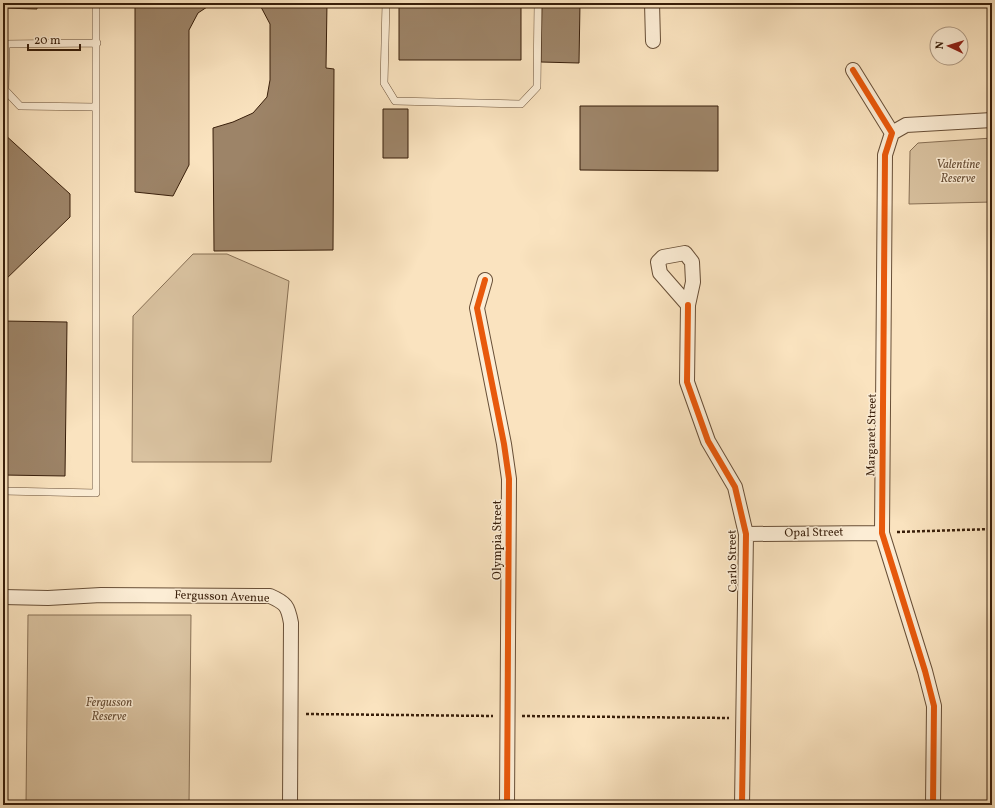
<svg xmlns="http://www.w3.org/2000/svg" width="995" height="808" font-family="Vollkorn,serif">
	<rect width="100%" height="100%" fill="#fae3bf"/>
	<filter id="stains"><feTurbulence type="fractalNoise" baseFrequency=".005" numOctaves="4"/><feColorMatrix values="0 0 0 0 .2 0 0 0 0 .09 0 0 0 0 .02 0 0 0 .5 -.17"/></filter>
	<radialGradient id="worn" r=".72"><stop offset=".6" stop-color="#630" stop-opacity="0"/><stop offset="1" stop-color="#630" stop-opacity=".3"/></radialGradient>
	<path fill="#d9c2a0" stroke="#887055" d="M992,138V202L909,204L910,151L918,143Z
		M193,254H227L289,281L271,462H132L133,316Z
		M28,615H191L189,805H26Z"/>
	<path fill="#9d8468" stroke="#381e0a" d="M3,3H37V9L3,8Z
		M135,3H213L198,13L189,30V165L173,196L135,192Z
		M253,3H327L326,68L334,69L333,250L214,251L213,128L233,122L253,113L267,97L270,80V24L261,7Z
		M399,3H521V60H399Z
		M542,3H580L579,63L541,62Z
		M580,106H718V171L580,170Z
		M383,109H408V158H383Z
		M3,133L70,194V217L3,282Z
		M3,321L67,322L65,476L3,475Z"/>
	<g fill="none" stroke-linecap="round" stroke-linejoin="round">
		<g stroke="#684f37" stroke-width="8">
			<path id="lane" d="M386,3L384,83L395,101L521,104L537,87L538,3
				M3,44L97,43
				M6,44L5,90L20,106L96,107
				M3,491L96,493V3"/>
		</g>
		<g stroke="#684f37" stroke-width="16">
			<path id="street" d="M652,3L653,41
				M853,70L892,133L885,155L882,533L925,671L934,706L933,805
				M892,133L906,125L992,120
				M685,253L692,262L693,282L688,305L660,273L658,262L663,257Z
				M485,280L477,308L504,444L509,479L507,805
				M688,305L687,382L708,441L735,487L746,534L742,805
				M746,534L882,533
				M3,597L48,598L101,595L270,596C286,603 288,606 291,623L290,805"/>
		</g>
		<path stroke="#381e0a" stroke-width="2.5" stroke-dasharray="3 2" stroke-linecap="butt" d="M897,532L992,529
			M306,714L493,716
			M522,716L729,718"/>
		<use href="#lane" stroke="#fcedd5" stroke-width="7"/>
		<use href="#street" stroke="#fcedd5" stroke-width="14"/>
		<g stroke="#fcedd5" stroke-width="8">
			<path id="cycleway" d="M853,70L892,133L885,155L882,533L925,671L934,706L933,805
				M485,280L477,308L504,444L509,479L507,805
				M688,305L687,382L708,441L735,487L746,534L742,805"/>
		</g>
		<use href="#cycleway" stroke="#e8590c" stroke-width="6"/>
	</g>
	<g text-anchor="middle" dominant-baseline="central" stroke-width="3" stroke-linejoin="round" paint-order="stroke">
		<g font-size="12" font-style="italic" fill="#684f37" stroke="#fcedd5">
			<text x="958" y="165">Valentine<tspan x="958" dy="14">Reserve</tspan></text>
			<text x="109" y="703">Fergusson<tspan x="109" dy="14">Reserve</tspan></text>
		</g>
		<g font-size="12" fill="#381e0a" stroke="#fcedd5">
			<text transform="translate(872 435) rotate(-89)">Margaret Street</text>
			<text transform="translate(814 533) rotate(-1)">Opal Street</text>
			<text transform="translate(498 540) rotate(-90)">Olympia Street</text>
			<text transform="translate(733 561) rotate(-91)">Carlo Street</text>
			<text transform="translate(222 597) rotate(2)">Fergusson Avenue</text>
		</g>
	</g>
	<rect width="995" height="808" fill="none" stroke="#fae3bf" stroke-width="16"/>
	<rect x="4" y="4" width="987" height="800" fill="none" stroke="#381e0a" stroke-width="2"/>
	<rect x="8" y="8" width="979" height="792" fill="none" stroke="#381e0a"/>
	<g transform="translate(949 46) rotate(274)"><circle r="19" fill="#fcedd5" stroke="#ae9a84"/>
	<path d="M0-3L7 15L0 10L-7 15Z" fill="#8f2418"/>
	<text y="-6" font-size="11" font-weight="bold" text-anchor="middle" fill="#381e0a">N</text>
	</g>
	<path d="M28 44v6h52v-6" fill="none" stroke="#381e0a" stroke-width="2"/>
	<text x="34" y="44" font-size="12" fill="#381e0a" stroke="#fcedd5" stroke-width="3" paint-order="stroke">20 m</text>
	<rect width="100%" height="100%" filter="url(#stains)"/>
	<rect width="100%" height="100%" fill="url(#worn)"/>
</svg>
